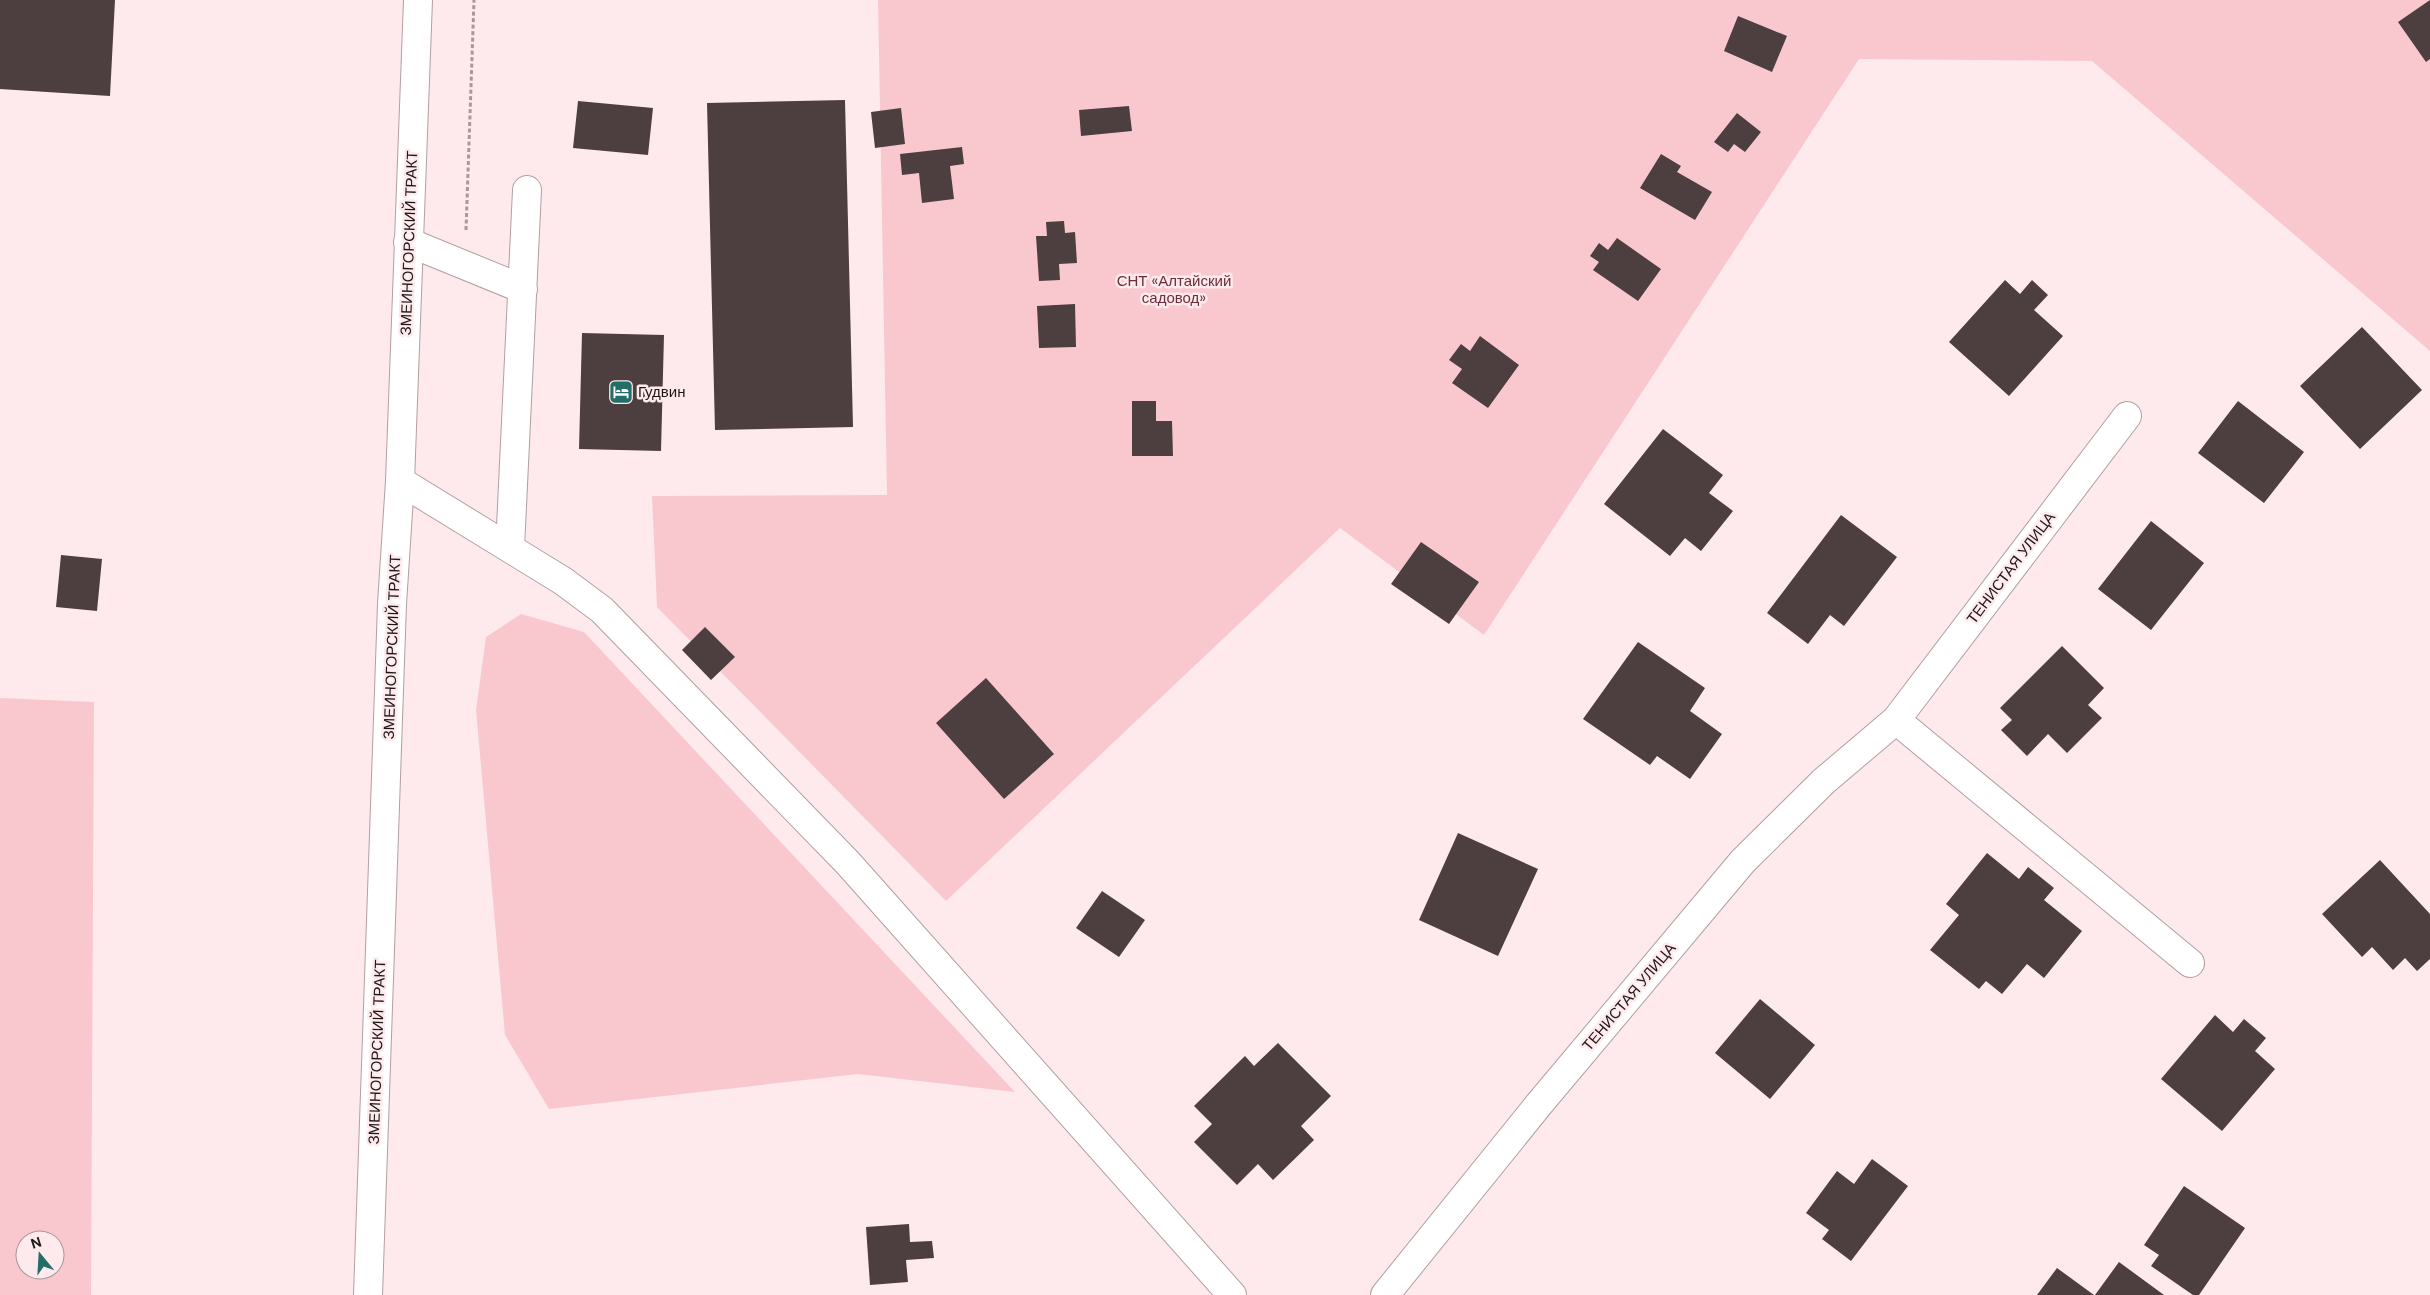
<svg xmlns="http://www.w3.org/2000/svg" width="2430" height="1295" font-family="'DM Sans',sans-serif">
	<rect width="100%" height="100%" fill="#feeaed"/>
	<path fill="#f9c8cf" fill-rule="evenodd" d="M878,0H2430V351L2092,61L1859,59L1484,635L1340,528L946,901L657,607L652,496L887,495Z
		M521,614L584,632L1015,1092L858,1074L549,1109L505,1035L476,710L486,637Z
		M0,698L94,702L91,1295H0ZM25,1240H55V1270H25Z"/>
	<path fill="#4d3e40" d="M0,0H115L110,96L0,89Z
		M2430,0V59L2426,62L2398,22Z
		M1738,16L1787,36L1772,72L1724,51Z
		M845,100L853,427L715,430L707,103Z
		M578,101L653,108L648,155L573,148Z
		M1129,106L1132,131L1081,136L1079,110Z
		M901,108L905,144L875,148L871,112Z
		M1737,113L1761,132L1745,152L1734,144L1728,152L1714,142Z
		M962,147L964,164L950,166L954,199L922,203L919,173L902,175L900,154Z
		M1661,154L1681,166L1677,172L1712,192L1695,220L1640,188Z
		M1064,221L1065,233L1075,232L1077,263L1059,264L1060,280L1039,281L1036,236H1047L1046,222Z
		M1617,238L1661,269L1638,301L1593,270L1599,262L1590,256L1599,243L1608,250Z
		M2005,280L2020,294L2032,280L2048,295L2034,310L2063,336L2009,396L1949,342Z
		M1075,304L1076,347L1039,348L1037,306Z
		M2362,327L2422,390L2360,449L2300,386Z
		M582,333L664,335L661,451L579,449Z
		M1480,336L1519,365L1488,408L1452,383L1462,369L1449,360L1461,344L1470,351Z
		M1132,401H1156V421H1172L1173,456H1132Z
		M2238,401L2304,452L2264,503L2198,453Z
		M1663,429L1723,475L1709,493L1733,511L1701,551L1685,538L1670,556L1604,504Z
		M1841,515L1897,557L1844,626L1830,615L1808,644L1767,613Z
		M2151,521L2204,563L2151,630L2098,589Z
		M1421,542L1479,582L1449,624L1391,584Z
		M61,555L102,559L97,611L56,607Z
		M705,627L735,657L711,680L682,650Z
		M1638,642L1705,688L1690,711L1722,734L1690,779L1657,756L1650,765L1583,719Z
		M2062,646L2104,688L2088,705L2102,718L2067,753L2048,734L2027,756L2001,730L2012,720L2000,708Z
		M986,678L1054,754L1004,799L936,723Z
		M1458,833L1538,869L1498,956L1419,920Z
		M1987,853L2019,879L2028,867L2054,888L2044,900L2082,931L2044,978L2027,964L2002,994L1986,981L1979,989L1930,950L1959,915L1946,904Z
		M2380,860L2430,914V959L2417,971L2405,958L2393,970L2372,947L2362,957L2322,914Z
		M1102,891L1145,920L1119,957L1076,928Z
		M1760,999L1815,1045L1770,1099L1715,1053Z
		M2215,1015L2233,1032L2244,1019L2266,1038L2255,1051L2275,1069L2222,1131L2161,1079Z
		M1278,1043L1331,1096L1301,1126L1314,1140L1273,1180L1258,1164L1237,1185L1194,1142L1212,1124L1194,1106L1245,1056L1254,1066Z
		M1872,1159L1908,1186L1851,1261L1822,1239L1829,1230L1806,1213L1837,1171L1854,1184Z
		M2184,1186L2245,1228L2199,1295H2193L2151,1266L2159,1255L2144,1245Z
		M909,1224L910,1242L932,1241L934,1258L906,1260L908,1282L870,1285L866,1227Z
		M2119,1262L2164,1295H2095Z
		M2057,1268L2094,1295H2037Z"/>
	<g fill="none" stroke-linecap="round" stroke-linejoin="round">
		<g stroke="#b19fa1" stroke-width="30">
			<path id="minor" d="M408,242L523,289
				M400,481L563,581L602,610L848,863L1232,1295
				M510,548L527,190
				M1896,720L2190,963
				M1385,1295L1540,1103L1743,861L1824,781L1896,720L2127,416"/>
		</g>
		<g stroke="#b19fa1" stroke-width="30">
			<path id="highway" d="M368,1295L392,604L400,481L418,0"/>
		</g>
		<path stroke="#a7989a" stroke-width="3" stroke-dasharray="4 2.5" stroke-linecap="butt" d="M466,230L474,0"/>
		<use href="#minor" stroke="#fff" stroke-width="28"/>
		<use href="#highway" stroke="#fff" stroke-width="28"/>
	</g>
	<defs>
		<g id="hotel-square" transform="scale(1.25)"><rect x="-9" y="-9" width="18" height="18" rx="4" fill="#246e69" stroke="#feeaed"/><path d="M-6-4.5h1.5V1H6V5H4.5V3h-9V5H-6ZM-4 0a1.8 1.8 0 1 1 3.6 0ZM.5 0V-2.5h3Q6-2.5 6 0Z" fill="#fff"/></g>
	</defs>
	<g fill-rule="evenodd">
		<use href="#hotel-square" x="621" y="392"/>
	</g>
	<g text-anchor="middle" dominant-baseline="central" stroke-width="5" stroke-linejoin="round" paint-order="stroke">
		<g font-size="15" fill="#1e1718" stroke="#feeaed">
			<text transform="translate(409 243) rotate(-88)">ЗМЕИНОГОРСКИЙ ТРАКТ</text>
			<text transform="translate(2011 568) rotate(-53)">ТЕНИСТАЯ УЛИЦА</text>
			<text transform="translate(392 647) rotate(-88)">ЗМЕИНОГОРСКИЙ ТРАКТ</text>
			<text transform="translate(1629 997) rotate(-50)">ТЕНИСТАЯ УЛИЦА</text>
			<text transform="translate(377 1052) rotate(-88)">ЗМЕИНОГОРСКИЙ ТРАКТ</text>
		</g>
		<g font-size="15" fill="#6c2e3b" stroke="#feeaed">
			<text x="1174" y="281">СНТ «Алтайский<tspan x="1174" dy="17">садовод»</tspan></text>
		</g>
		<g font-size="15" fill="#1e1718" stroke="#feeaed" text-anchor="start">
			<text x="638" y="392">Гудвин</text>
		</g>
	</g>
	<g transform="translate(40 1255) rotate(342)"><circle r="24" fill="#feeaed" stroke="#a49698"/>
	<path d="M0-4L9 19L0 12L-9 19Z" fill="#246e69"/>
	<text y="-8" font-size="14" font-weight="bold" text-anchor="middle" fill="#1e1718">N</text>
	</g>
</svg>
